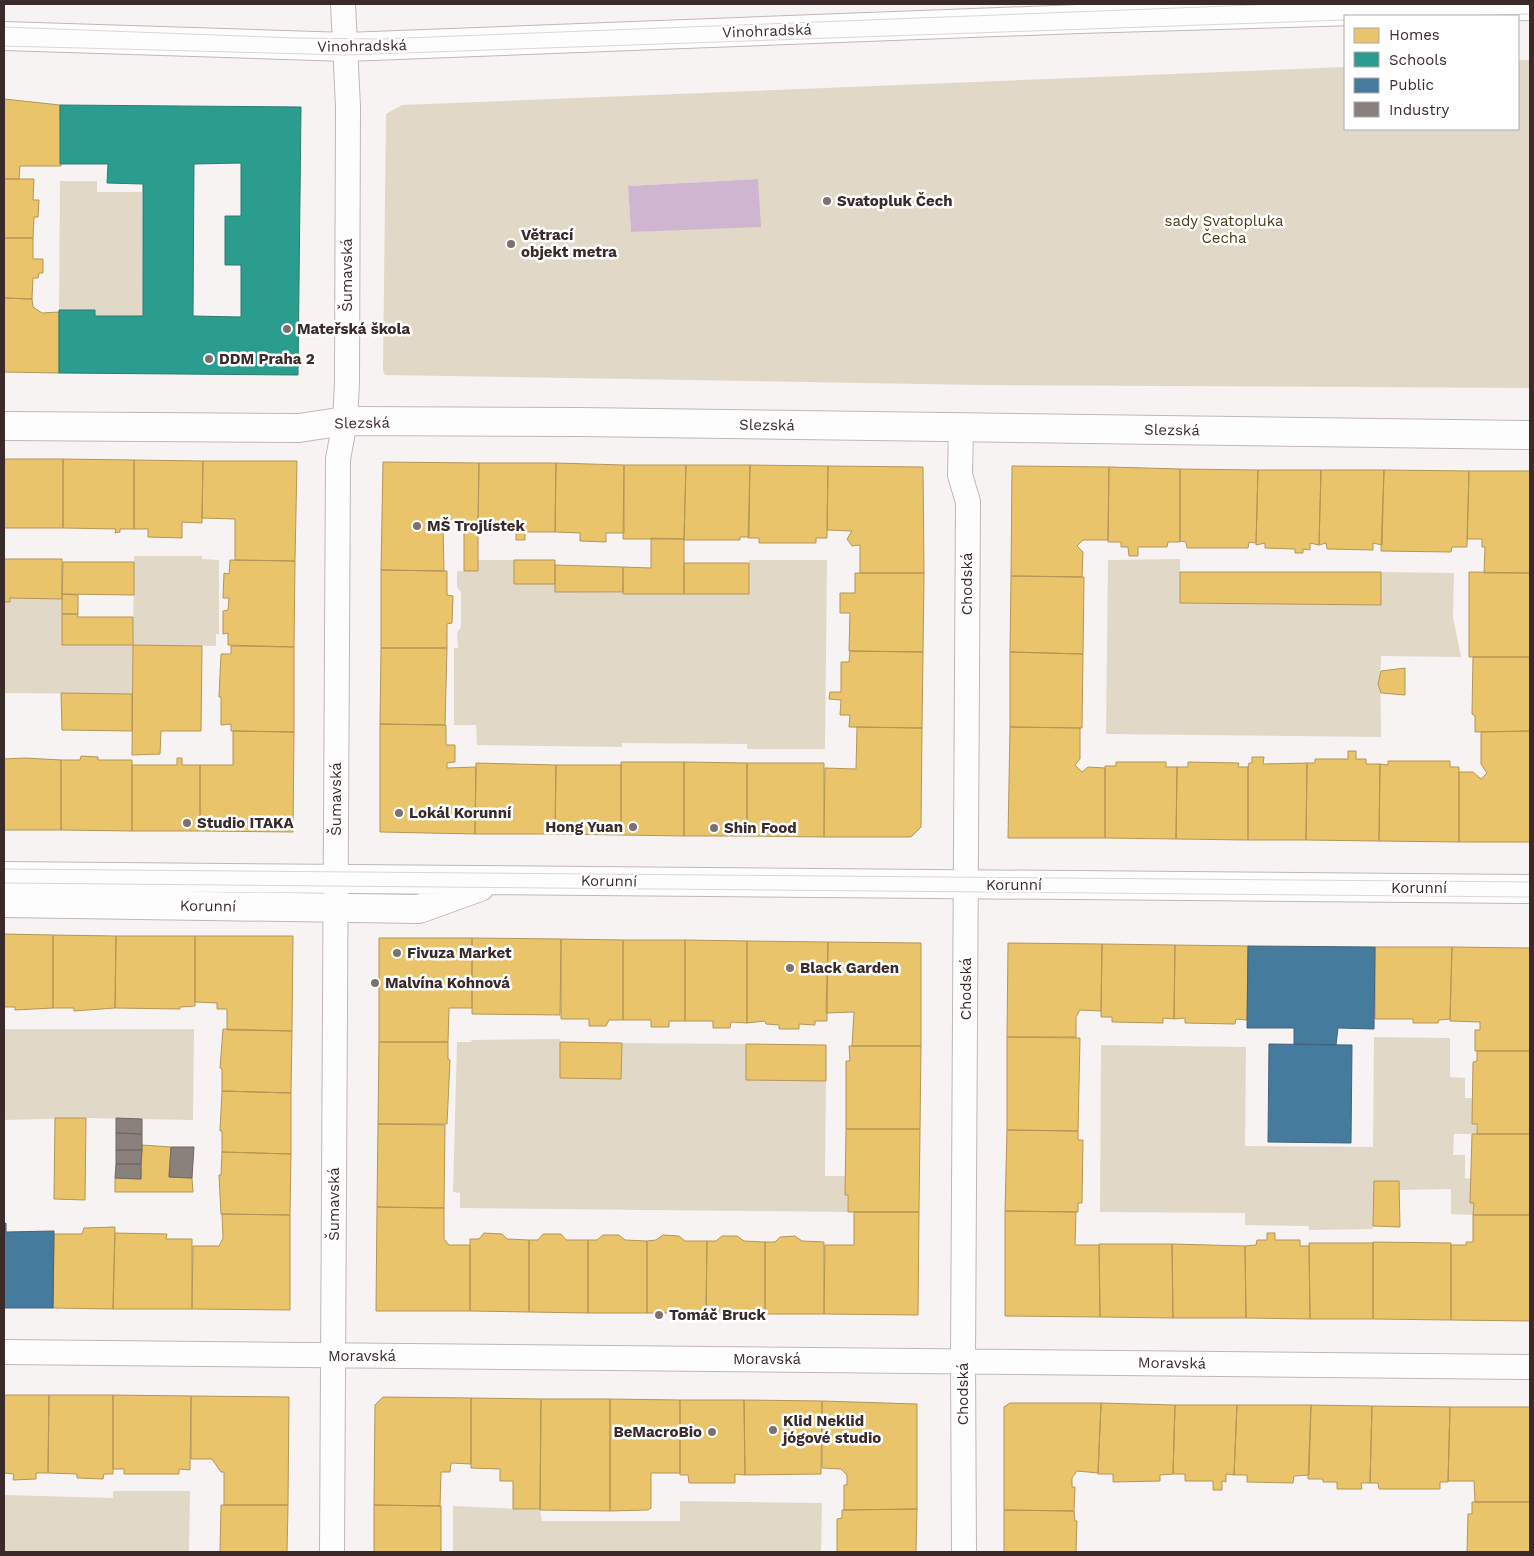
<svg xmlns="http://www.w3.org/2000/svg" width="1534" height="1556" font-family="'Work Sans',sans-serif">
	<rect width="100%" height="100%" fill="#f8f3f3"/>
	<path fill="#e1d8c8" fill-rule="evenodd" d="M1518,60H1530V388L980,385L385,375L383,370L386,114L402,105L1345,67V129H1518ZM758,179L678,229L631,232L628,186Z
		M60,181H97V192H142L143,316H95V310H59Z
		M134,556H202V559L219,560V634H216V646L133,645L132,694L4,693V602H10V598L62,599V645H133Z
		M1180,559V603L1381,605V572L1454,573L1453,617L1461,657L1381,656C1380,683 1381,709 1381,737L1106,734L1108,560Z
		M478,560H514V584H555V592L748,594L749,560H827L825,749H747V744L622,743V747L477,745L476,725H454V648H458L457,633L461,627V592L457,587V571H478Z
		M4,1029H194L193,1120L86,1118L4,1120Z
		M1374,1037L1450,1038V1077L1465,1078V1098H1472L1477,1134H1454L1453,1155H1465V1178L1471,1179L1470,1203H1474L1473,1215L1451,1214V1189L1398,1190V1197H1373V1229L1309,1230V1226L1245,1225V1213L1100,1212L1101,1045L1246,1047L1245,1146L1373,1147Z
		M560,1039V1078L621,1079L622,1043L746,1044V1080L826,1081L825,1176H846L848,1212L460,1208V1193L453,1192L457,1042H472L471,1040Z
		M113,1491H190L189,1552H4V1495L113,1498Z
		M680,1501L822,1503L821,1552H453V1506L540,1510L542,1521H680Z"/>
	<path fill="#cfb5d0" d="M758,179L761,227L631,232L628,186Z"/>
	<path fill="#e9c46a" stroke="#b49657" d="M4,99L60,105L61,166H20L19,179H4Z
		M4,179H34L33,200H39L38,217H34L33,238H4Z
		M4,238H33V259H43V273H39L38,278H33L32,299L4,298Z
		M4,298L32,299L33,307L42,313L59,312V373L4,372Z
		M4,459H63V528H4Z
		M63,459L134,460V529H120V532L115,533L116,529L63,528Z
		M134,460L203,461L202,523L182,522V538L148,537V529H134Z
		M203,461H297L295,561L235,560V519L202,518Z
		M383,462L479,463L478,524L443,525L444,571L381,570Z
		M479,463H556L555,532H525V540H516V532L478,531Z
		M556,463L624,465V533H606V542L580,541V533L555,532Z
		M624,465H686L684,539H623Z
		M686,465H750L749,537H740V540H684Z
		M750,465L828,466L827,538H816V543H759V538H748Z
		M828,466L923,467L924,573H860V545L852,546L847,539L852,531L827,530Z
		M1012,466L1109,467L1108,540H1083L1077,546L1083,552L1082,577L1011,576Z
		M1109,467L1180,469V542H1168L1167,547H1138V556H1129L1128,547H1121V542H1108Z
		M1180,469L1258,470L1256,543L1249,542L1248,548H1187L1186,542L1180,541Z
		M1258,470H1321L1319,545L1310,543V550L1303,549V553H1295V549L1265,548V543L1256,545Z
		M1321,470H1384L1382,545L1373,543V550L1327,549L1326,543L1319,545Z
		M1384,470L1469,471L1467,547H1452L1451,552L1381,551Z
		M1469,471H1530V573H1484L1485,547H1482V539H1467Z
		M478,531V571H464V532Z
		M651,538L684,539V594H623V567L651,568Z
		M4,559H62V599L10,598V602H4Z
		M230,560L295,561L294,647L228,645V633L223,634V611L228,610L229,598H223L224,573L229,574Z
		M514,560H555V584H514Z
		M63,562H134V595L62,594Z
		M684,563H749V594H684Z
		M555,565L623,567V592H555Z
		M381,570L447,571V595L453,596L452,623L447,624V648H381Z
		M1180,572H1381V605L1180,603Z
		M1469,572L1530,573V657H1469Z
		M855,573H924L923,652L849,651L850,613H840V593H855Z
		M1011,576L1084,577L1083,654L1010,652Z
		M62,594L78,595V614H62Z
		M62,614H78L77,617H133V645H62Z
		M133,645L202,646L201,731H161L160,754L132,755Z
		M231,646L294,647V732L231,731V724L221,725V697H219L221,654H231Z
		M381,648H447L445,725L380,724Z
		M850,651L923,652L922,728L849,727L850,715H840L841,700L829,699L830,692H841V662H849Z
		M1010,652L1083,654L1082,728L1010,727Z
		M1473,657H1530V731L1475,732V716L1472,714Z
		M1405,668V695L1381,693L1378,684L1381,671Z
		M61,693L132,694V731L62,730Z
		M380,724L446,725V745H455V762L447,763V768L476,767L475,834L380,832Z
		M857,727L922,728L921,827L911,837H824L825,768L856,769Z
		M1010,727L1080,728V759L1075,765L1082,772L1088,767L1105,768V838H1008Z
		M233,731L294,732L293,832L200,831V765H233Z
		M1530,731V842H1459V772H1473L1481,779L1487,773L1481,764V732Z
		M1348,751H1356V759H1366V764H1380L1379,841L1306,840L1307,763H1315V759H1348Z
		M81,756L98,757V760H132V831L61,830V760H80Z
		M1252,757H1264L1263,764L1307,763L1306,840H1248V767L1249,763H1252Z
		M25,758L61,760V830H4V759Z
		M177,758H182V765H200V831H132V765H177Z
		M1388,761H1450V767H1459V842L1379,841L1380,764L1388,765Z
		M621,762H684V836L621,835Z
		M684,762L747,763V836H684Z
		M1116,762H1166V767H1177L1176,839L1105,838V766H1116Z
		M1188,762L1239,763L1238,767H1248V840L1176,839L1177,767H1188Z
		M476,763L556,765L555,834H475Z
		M747,763H824V837L747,836Z
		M556,765H621V835L555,834Z
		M4,934L53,935V1008L15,1010V1007H4Z
		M53,935L116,936L115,1008L74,1011V1008H53Z
		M116,936H195V1006L180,1007V1009L115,1008Z
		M195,936H293L292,1031L227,1030V1009H217V1003L195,1002Z
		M379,938H472V1008H449L448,1042H379Z
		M472,938L561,939L560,1015L472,1014Z
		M561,939L623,940V1020H609L606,1026H589V1019H561Z
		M623,940H685V1021H669V1027H651V1020H623Z
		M685,940L747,941V1023L731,1022L730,1028H713V1021H685Z
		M747,941L828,942L827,1021H815V1025L799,1024V1029H779V1025L766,1024L765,1021L747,1023Z
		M828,942L921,943V1046H852L854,1012L826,1013Z
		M1008,943L1102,944L1101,1011L1080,1010L1076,1017V1037H1007Z
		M1102,944L1175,945L1174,1019L1163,1018V1023L1112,1022V1017H1101Z
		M1175,945L1248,946L1247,1020L1236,1019L1235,1024L1185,1023V1018L1174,1019Z
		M1375,947H1452L1450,1019L1439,1020L1438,1023H1413V1019H1375Z
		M1452,947L1530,948V1051H1475V1030H1480V1022L1450,1021Z
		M223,1029L292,1031L291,1093L222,1091V1069L220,1068Z
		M1007,1037L1080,1038L1078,1131L1007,1130Z
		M379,1042H448V1059L450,1060L447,1124H378Z
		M560,1042L622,1043L621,1079L560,1078Z
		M746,1044L826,1045V1081L746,1080Z
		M849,1046H921L920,1129H846V1061H850Z
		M1477,1051H1530V1134H1477V1124H1472L1473,1062L1477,1061Z
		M222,1091L291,1093V1154L222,1152V1131H220Z
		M55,1118H86L85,1200L54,1199Z
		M378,1124L445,1125L444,1208L377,1207Z
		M846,1129H920L919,1212H848V1195H845Z
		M1007,1130L1078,1131V1140H1083L1082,1203H1078V1212L1005,1211Z
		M1472,1134H1530V1215H1473L1474,1203H1470Z
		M142,1145L171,1147L169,1177L192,1178L193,1192H115V1178L141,1179Z
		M222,1152L291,1154L290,1215L221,1214L219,1175H221Z
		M1374,1181H1399L1400,1227L1373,1226Z
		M377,1207L444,1208V1239L449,1245H470V1311H376Z
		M1005,1211L1076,1212L1075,1245H1099L1100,1317L1005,1316Z
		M854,1212H919L918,1315L824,1314L825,1245H854Z
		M222,1214L290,1215V1310L192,1309L193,1246H219L223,1238Z
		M1473,1215H1530V1321L1451,1320V1245H1466V1242H1473Z
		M115,1227L113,1309L53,1308L54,1234H82L84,1228Z
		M115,1233L167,1234L166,1239H192V1309H113Z
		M484,1233L502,1234L507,1239L529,1240V1312L470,1311V1239H479Z
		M1267,1233H1275V1240H1300V1246H1309L1310,1319L1246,1318L1245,1246L1256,1245L1257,1240H1267Z
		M543,1234H561L566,1240H588V1313L529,1312V1240H538Z
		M603,1235H619L625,1240L647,1241V1313H588V1240H597Z
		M663,1235L679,1236L685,1241H707L706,1313H647V1241L656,1240Z
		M722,1236H737L744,1241L765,1242V1314L706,1313L707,1241H716Z
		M795,1236L802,1241L824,1242V1314H765V1242H775L780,1237Z
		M1373,1242L1451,1243V1320L1373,1319Z
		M1309,1243H1373V1319H1310Z
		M1099,1244H1172L1173,1318L1100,1317Z
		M1172,1244L1245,1246L1246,1318H1173Z
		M4,1395H49L48,1473H36V1479L13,1480L14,1474L4,1473Z
		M49,1395H113V1474H104L103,1479L77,1478V1474L48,1473Z
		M113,1395L191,1396L190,1470L179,1469V1474H124V1469H113Z
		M191,1396L289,1397L288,1505H224V1472H221L212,1459H191Z
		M383,1397L471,1398V1464L451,1463L450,1472H441L440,1506L374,1505L375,1405Z
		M471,1398L541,1399L540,1509H513V1481H500V1469L471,1468Z
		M541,1399H610V1511L540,1510Z
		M610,1399L680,1400V1473H651V1508L648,1510L610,1511Z
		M680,1400H744L745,1475L735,1474V1483H689L688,1475H680Z
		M744,1400L822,1401L821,1474L745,1475Z
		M822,1401L917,1404V1509L844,1510V1485H847V1475L841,1469L822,1468Z
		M1010,1403H1101L1098,1473L1077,1471L1072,1478V1487H1075L1074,1511L1004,1510V1407Z
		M1101,1403L1175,1405L1173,1474L1160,1475V1481L1113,1482V1474H1098Z
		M1175,1405H1237L1234,1475L1226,1474V1482L1222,1481V1490H1213V1481H1185V1474H1173Z
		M1237,1405H1311L1309,1475L1294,1476L1293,1483L1247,1482V1475H1234Z
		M1311,1405L1372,1406L1370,1483H1361L1362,1489H1337V1482H1323V1479H1308Z
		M1372,1406L1450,1407L1448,1482H1440V1489H1379L1378,1483H1370Z
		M1450,1407H1530V1502H1475L1474,1481H1448Z
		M1472,1502H1530V1552H1467L1468,1514H1472Z
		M221,1505H288L287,1552H220Z
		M374,1505L441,1506V1552H374Z
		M917,1509L916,1552H837V1519L842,1518V1510Z
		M1004,1510L1074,1511L1075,1521H1077L1076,1552H1004Z"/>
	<path fill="#2a9d8f" stroke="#2f7b71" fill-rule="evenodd" d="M60,105L301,107L298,375L59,373V310H95V316H143V184L107,183L108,164H60ZM241,163V216H225V265H241V317L193,316L194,164Z"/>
	<path fill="#457b9d" stroke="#42637a" d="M1248,946L1375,947L1374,1029L1338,1028L1336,1045L1294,1044V1028H1247Z
		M1269,1044L1352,1045L1351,1143L1268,1142Z
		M6,1223V1232L54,1231L53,1308H4V1224Z"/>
	<path fill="#8a817c" stroke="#726763" d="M116,1118L142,1119V1134L116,1133Z
		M116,1133L142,1134V1150H116Z
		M171,1147H194L192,1178L169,1177Z
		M116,1150H142L141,1164H116Z
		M116,1164H141V1179L115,1178Z"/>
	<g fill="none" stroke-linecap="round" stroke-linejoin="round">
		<g stroke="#c0b7b6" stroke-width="26">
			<path id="street" d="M961,427L960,475L968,502L963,1360L964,1552
				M4,1352L1530,1367
				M332,1552L338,459L345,421L347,383L348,107L343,4"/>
		</g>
		<g stroke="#c0b7b6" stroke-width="30">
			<path id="secondary" d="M4,36L346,47L1079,19L1530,6
				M4,426L299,428L345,421L579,422L1530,435
				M4,876L1530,889
				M4,903L419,909L480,887"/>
		</g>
		<use href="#street" stroke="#fefdfd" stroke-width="24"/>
		<use href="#secondary" stroke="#fefdfd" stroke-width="28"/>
		<path stroke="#d9d7d7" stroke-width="1" d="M1451,16L1530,14
			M4,27L295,38L380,39L1279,4
			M4,46L346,55L1345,20
			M4,869L1530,882
			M4,883L1530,897"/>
	</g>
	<g fill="#7c7170" stroke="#fff" stroke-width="2">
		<circle cx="827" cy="201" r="5"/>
		<circle cx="511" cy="244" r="5"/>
		<circle cx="287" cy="329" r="5"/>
		<circle cx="209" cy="359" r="5"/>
		<circle cx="417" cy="526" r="5"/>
		<circle cx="399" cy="813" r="5"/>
		<circle cx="187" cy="823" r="5"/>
		<circle cx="633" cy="827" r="5"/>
		<circle cx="714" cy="828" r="5"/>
		<circle cx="397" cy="953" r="5"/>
		<circle cx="790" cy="968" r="5"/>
		<circle cx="375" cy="983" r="5"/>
		<circle cx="659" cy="1315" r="5"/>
		<circle cx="773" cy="1430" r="5"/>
		<circle cx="712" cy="1432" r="5"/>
	</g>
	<g text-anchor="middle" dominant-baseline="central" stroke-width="5" stroke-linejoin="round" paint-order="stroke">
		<g font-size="15" fill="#3a2b2a" stroke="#fff">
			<text transform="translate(767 31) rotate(-2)">Vinohradská</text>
			<text transform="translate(362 46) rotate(-1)">Vinohradská</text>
			<text transform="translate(347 275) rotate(-90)">Šumavská</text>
			<text transform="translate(362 423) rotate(-1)">Slezská</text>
			<text transform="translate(767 425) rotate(1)">Slezská</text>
			<text transform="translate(1172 430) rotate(1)">Slezská</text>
			<text transform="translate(967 584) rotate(-90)">Chodská</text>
			<text transform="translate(336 799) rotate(-90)">Šumavská</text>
			<text transform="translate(609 881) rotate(1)">Korunní</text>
			<text x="1014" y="885">Korunní</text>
			<text x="1419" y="888">Korunní</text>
			<text transform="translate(208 906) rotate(1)">Korunní</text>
			<text transform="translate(966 989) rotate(-90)">Chodská</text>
			<text transform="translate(334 1204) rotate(-90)">Šumavská</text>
			<text x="362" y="1356">Moravská</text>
			<text x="767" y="1359">Moravská</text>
			<text transform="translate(1172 1363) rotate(1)">Moravská</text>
			<text transform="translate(963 1394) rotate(-90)">Chodská</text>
		</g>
		<g font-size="15" font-weight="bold" fill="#3a2b2a" stroke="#fff" text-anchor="start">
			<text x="837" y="201">Svatopluk Čech</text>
			<text x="521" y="235">Větrací<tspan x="521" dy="17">objekt metra</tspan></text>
			<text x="297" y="329">Mateřská škola</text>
			<text x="219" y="359">DDM Praha 2</text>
			<text x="427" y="526">MŠ Trojlístek</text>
			<text x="409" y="813">Lokál Korunní</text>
			<text x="197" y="823">Studio ITAKA</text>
			<text x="623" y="827" text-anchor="end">Hong Yuan</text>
			<text x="724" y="828">Shin Food</text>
			<text x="407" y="953">Fivuza Market</text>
			<text x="800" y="968">Black Garden</text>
			<text x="385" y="983">Malvína Kohnová</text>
			<text x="669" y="1315">Tomáč Bruck</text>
			<text x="783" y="1421">Klid Neklid<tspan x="783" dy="17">jógové studio</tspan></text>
			<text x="702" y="1432" text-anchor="end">BeMacroBio</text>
		</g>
		<g font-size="15" fill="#4a3b14" stroke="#fff">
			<text x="1224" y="221">sady Svatopluka<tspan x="1224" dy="17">Čecha</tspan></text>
		</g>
	</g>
	<rect width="1534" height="1556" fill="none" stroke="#3a2b2a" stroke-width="10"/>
	<rect x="1344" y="15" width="175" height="115" fill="#ffffff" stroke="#b0aaaa"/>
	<rect x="1354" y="28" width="25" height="15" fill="#e9c46a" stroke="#b0aaaa"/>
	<text x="1389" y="40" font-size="15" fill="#3a2b2a">Homes</text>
	<rect x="1354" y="52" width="25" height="15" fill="#2a9d8f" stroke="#b0aaaa"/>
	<text x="1389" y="65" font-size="15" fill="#3a2b2a">Schools</text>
	<rect x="1354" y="78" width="25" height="15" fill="#457b9d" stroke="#b0aaaa"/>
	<text x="1389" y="90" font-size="15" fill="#3a2b2a">Public</text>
	<rect x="1354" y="102" width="25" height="15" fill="#8a817c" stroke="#b0aaaa"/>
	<text x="1389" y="115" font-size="15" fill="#3a2b2a">Industry</text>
</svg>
